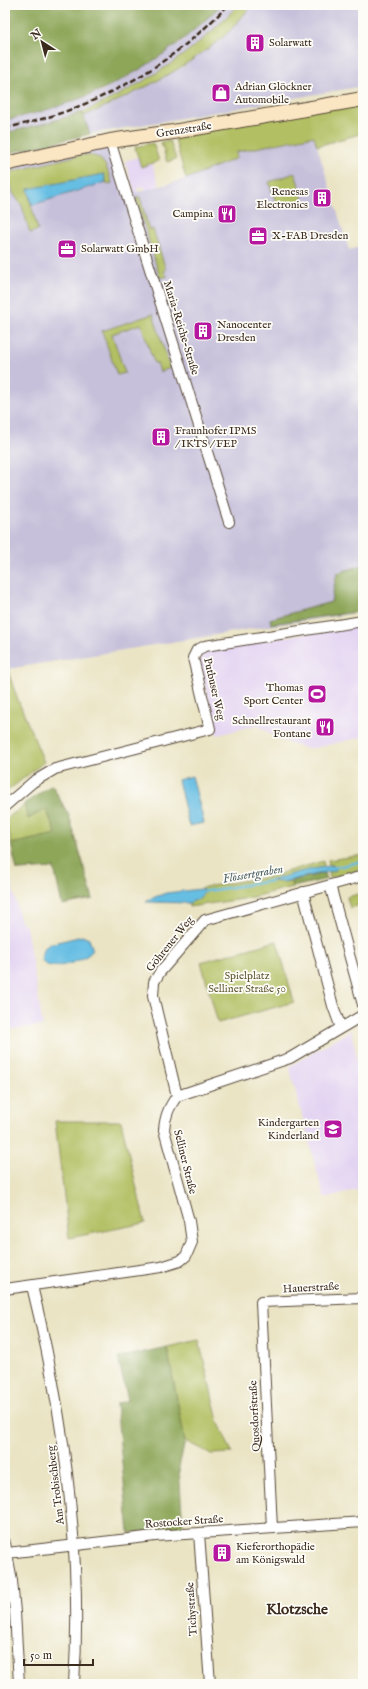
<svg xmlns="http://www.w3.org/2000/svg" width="368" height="1689" font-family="'IM FELL English',serif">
	<rect width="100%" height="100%" fill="#fdfcf7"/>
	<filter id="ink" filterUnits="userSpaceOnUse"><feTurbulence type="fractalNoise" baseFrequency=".025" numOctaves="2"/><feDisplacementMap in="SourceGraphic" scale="8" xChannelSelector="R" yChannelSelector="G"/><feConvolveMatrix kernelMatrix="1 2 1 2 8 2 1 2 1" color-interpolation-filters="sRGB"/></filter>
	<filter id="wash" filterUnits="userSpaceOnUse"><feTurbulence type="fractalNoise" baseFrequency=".012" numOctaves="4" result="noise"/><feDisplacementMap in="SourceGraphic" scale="16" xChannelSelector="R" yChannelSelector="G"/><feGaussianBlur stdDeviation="0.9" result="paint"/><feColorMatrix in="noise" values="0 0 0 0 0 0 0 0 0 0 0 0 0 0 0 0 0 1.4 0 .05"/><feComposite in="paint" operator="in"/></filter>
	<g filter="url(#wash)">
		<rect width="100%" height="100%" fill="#eae4c4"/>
		<path fill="#e3d3f2" d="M138,157L141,167L152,164L161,191L147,195L144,186L137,188L140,197L136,198L125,161Z
			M363,624V737L314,748H304L277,738L257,725L217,735L199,661L202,651Z
			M5,856L20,919L26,926L43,1026L5,1030Z
			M351,1030L356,1053L363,1188L324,1198L290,1070V1066Z"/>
		<path fill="#c6c0da" d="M221,5H238L205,38L163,70L133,88L82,112L46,123L5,133V120L31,115L78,100L101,91L133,74L181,42Z
			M252,5H363V86L90,134L84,116L112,104L181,68L225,36Z
			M314,136L349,250L363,246V612L263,627L8,669L5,662V164L110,141L127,195L186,179L236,158V152Z"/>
		<path fill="#b2c063" stroke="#767540" d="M238,5H252C243,15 234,28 223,37C182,71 132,95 84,116L83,112C141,86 195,53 238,5Z
			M363,99V133L317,146L314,136L236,152L237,158L186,179L173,132Z
			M170,141L176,159L167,162L161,142Z
			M153,143L159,161L141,167L135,147Z
			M80,155C104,154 105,163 112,183L107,184L103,174L29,197L38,230L30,233L22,206L13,193L6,173Z
			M295,173L303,199L278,208L269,182Z
			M140,197L149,230L153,229L166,270L164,271L166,275L168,276L160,278L136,198Z
			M153,314L170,368L160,372L157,363H154L141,324L112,334L125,373L117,375L102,331Z
			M5,662L16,695L44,762L5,793Z
			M52,785L69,816L84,866L17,870L6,819Z
			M363,855V869L330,878L329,872L336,870L333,865H329L328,860Z
			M323,861L324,866L283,882L291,881L292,887L248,898L189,907V903L198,899L204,892L201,889L205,887L268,877Z
			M362,893L363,904L350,908L347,897Z
			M277,941L294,1002L218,1023L201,962Z
			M55,1121H121L145,1223L69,1238Z
			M199,1340L218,1421L232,1453L211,1454L185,1441L167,1347Z"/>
		<path fill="#8da659" stroke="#64683c" d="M5,5H221C159,67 91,103 5,120Z
			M82,112L90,134L5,154V133L46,123Z
			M363,565V611L271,624L270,619L331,602L337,573Z
			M52,785L69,816L93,899L62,905L54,868L17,870L11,844L56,834L46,809L28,819L24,804Z
			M325,873L327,879L292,887L291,881Z
			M167,1347L185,1441L179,1467L183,1529L129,1533L116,1404L128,1400L118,1358Z"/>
		<path fill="#66bee3" stroke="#507480" d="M104,174L106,182L32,205L28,189Z
			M192,776L204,823L189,826L178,780Z
			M333,865L336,870L283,882L269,881L299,872Z
			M201,889L205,892L198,899L189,903L146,902L147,900L166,893Z
			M82,936L89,939L93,950C86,960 56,971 45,964C44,963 43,961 41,959L43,949L50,944Z"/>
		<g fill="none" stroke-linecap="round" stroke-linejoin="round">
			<path stroke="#66bee3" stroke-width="2.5" d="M333,868L363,861
				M201,892L271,881"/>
		</g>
	</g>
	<g filter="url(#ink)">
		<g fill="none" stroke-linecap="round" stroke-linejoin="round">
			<g stroke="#554637" stroke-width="12">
				<path id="street" d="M110,141L229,522
					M5,806L33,782L55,769L210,729L193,658L197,650L205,646L363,621
					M330,885L363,1005
					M303,892L333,1006L341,1028
					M177,1096L153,996L154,982L160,972L205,920L363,876
					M32,1286C64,1416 83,1550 74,1684
					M5,1289L161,1267L180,1261L186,1256L192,1242L189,1221L164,1130C165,1116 169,1107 177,1096L290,1058L363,1015
					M272,1528L261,1302L363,1298
					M199,1533L210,1684
					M5,1543L12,1581L15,1612L19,1684
					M7,1553L155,1536L363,1522"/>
			</g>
			<g stroke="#554637" stroke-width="16">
				<path id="secondary" d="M5,164L110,141L173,132L363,99"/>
			</g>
			<use href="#street" stroke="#fff" stroke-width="10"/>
			<use href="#secondary" stroke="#fbe6c3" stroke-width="14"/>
			<path stroke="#3b2a1e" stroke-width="2.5" stroke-dasharray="6 3" stroke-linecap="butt" d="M5,128C91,111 168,69 228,5"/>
		</g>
	</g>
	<defs>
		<g id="building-square" transform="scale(1)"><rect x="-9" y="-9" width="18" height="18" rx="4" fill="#b5179e" stroke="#fdfcf7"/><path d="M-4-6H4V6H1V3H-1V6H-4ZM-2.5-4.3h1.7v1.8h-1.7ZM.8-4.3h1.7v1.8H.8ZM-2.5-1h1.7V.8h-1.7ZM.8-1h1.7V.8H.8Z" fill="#fff"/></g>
		<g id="shop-square" transform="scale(1)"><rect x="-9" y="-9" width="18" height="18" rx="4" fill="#b5179e" stroke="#fdfcf7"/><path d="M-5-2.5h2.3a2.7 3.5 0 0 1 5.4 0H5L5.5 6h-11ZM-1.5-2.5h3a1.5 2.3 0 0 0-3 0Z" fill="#fff"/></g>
		<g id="restaurant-square" transform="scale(1)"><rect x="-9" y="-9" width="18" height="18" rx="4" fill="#b5179e" stroke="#fdfcf7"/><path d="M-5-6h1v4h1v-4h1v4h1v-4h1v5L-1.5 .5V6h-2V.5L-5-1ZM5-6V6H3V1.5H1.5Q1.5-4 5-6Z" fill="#fff"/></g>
		<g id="office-square" transform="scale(1)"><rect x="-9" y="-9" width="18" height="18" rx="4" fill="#b5179e" stroke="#fdfcf7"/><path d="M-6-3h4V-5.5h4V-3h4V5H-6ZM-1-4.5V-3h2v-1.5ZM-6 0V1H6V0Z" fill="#fff"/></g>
		<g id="stadium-square" transform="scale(1)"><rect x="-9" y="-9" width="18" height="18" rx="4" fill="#b5179e" stroke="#fdfcf7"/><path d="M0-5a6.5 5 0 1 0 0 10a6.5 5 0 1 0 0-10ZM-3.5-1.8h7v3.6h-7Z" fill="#fff"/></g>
		<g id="school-square" transform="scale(1)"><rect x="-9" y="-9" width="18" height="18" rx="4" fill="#b5179e" stroke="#fdfcf7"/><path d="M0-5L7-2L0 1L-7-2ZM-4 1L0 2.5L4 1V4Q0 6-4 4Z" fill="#fff"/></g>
	</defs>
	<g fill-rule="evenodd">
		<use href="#building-square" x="255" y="43"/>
		<use href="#shop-square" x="221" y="93"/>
		<use href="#building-square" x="322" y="198"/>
		<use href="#restaurant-square" x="227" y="214"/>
		<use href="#office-square" x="258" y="236"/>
		<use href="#office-square" x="67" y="249"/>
		<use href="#building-square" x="203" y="331"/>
		<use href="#building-square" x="161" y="437"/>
		<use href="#stadium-square" x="317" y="694"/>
		<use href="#restaurant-square" x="325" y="727"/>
		<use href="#school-square" x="333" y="1129"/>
		<use href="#building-square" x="222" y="1553"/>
	</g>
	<g text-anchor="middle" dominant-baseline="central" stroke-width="3.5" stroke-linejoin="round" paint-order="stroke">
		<g font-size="11" fill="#3b2a1e" stroke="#fdfcf7" text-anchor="start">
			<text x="269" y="43">Solarwatt</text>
			<text x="235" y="87">Adrian Glöckner<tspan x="235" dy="13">Automobile</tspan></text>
			<text x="308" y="192" text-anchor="end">Renesas<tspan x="308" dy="13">Electronics</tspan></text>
			<text x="213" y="214" text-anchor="end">Campina</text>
			<text x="272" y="236">X-FAB Dresden</text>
			<text x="81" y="249">Solarwatt GmbH</text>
			<text x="217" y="325">Nanocenter<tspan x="217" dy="13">Dresden</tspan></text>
			<text x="175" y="431">Fraunhofer IPMS<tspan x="175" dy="13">/ IKTS / FEP</tspan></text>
			<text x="303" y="688" text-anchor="end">Thomas<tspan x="303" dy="13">Sport Center</tspan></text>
			<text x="311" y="721" text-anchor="end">Schnellrestaurant<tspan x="311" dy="13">Fontane</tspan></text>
			<text x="319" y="1123" text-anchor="end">Kindergarten<tspan x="319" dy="13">Kinderland</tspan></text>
			<text x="236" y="1547">Kieferorthopädie<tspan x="236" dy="13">am Königswald</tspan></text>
		</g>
		<g font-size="11" fill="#3b2a1e" stroke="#fdfcf7">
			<text transform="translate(184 130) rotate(-9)">Grenzstraße</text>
			<text transform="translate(181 328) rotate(73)">Maria-Reiche-Straße</text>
			<text transform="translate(214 689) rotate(77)">Putbuser Weg</text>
			<text transform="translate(170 944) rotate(-51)">Göhrener Weg</text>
			<text transform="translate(185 1162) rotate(76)">Selliner Straße</text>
			<text transform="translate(311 1288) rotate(-3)">Hauerstraße</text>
			<text transform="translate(255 1416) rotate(-93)">Quosdorfstraße</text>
			<text transform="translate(56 1485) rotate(-97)">Am Trobischberg</text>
			<text transform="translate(184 1522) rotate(-4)">Rostocker Straße</text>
			<text transform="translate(192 1609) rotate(-94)">Tichystraße</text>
		</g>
		<g font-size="11" fill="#5f5733" stroke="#fdfcf7">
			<text x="247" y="976">Spielplatz<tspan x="247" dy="13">Selliner Straße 50</tspan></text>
		</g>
		<g font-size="12" font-style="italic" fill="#4a5e63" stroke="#fdfcf7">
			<text transform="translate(253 874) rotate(-10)">Flössertgraben</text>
		</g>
		<g font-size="15" font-weight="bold" fill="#3b2a1e" stroke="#fdfcf7">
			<text x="297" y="1609">Klotzsche</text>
		</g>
	</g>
	<rect width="368" height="1689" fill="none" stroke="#fdfcf7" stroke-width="20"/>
	<g transform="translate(42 42) rotate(324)" stroke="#fdfcf7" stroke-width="3" paint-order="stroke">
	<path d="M0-3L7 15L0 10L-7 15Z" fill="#3b2a1e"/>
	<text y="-6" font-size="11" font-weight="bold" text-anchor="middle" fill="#3b2a1e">N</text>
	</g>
	<path d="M24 1659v6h69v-6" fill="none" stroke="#3b2a1e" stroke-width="2"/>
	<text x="30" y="1659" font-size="12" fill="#3b2a1e" stroke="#fdfcf7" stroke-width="3" paint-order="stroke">50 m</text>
</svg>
